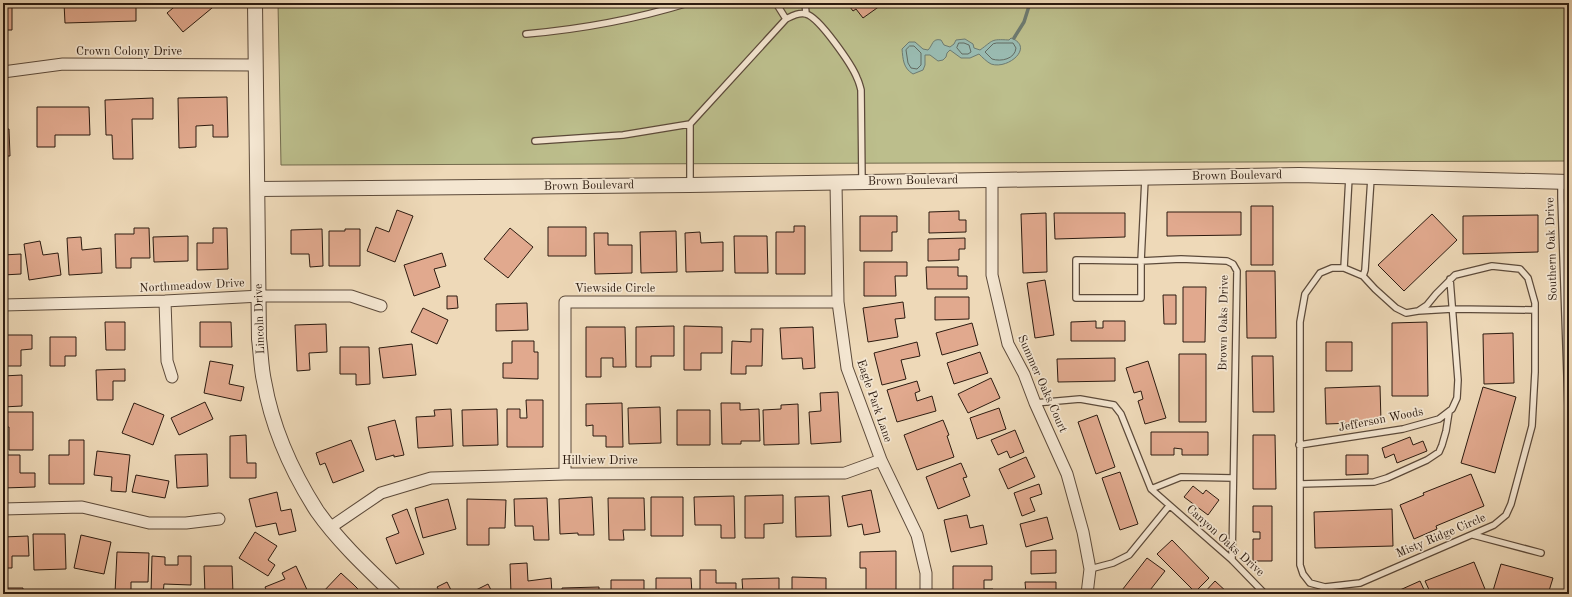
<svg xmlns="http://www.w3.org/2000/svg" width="1572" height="597" font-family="'Old Standard TT',serif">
	<rect width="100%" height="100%" fill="#eed9b8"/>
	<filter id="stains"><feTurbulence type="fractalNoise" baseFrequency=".005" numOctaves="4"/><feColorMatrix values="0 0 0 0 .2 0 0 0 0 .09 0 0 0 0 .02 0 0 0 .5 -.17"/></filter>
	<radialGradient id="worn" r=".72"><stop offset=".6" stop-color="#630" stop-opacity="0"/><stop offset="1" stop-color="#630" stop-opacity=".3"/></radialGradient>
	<path fill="#bcbe8c" stroke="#746c4e" d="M278,3H1569V161L281,165Z"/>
	<path fill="#99bab0" stroke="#6d7a70" d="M1011,38C1035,47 1008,70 991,64C987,62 982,57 979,54L970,58H961L950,50L947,53L946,57L943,60L938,61L930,55H925V65L923,70L913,74C903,68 903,59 902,49L909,42H915L923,49L928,50C933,45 932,38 941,40L944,45L950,47L954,44L956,40L965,39L973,44L974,48L980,50C994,40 990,39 1009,40Z"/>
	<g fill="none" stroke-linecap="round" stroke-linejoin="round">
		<path stroke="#626a60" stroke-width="1" d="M959,43H964L969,45L971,52L968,54H962L957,48Z
			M997,43H1013L1016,48C1015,59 1001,62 992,59L985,52L993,44Z
			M910,46H914L921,53V65L917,69L911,68L908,63L906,50Z"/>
		<path stroke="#6d7a70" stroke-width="3.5" d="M1014,38L1024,22L1030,3"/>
	</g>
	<path fill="#e1a98e" stroke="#2c1b10" d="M3,3H12V30H3Z
		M64,3H136V21L65,23Z
		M179,3H218L183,32L167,13Z
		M847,3H884L863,18L856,9L853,11Z
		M227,97L228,137H213V125L196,126V147L179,148L178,98Z
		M153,98V119H132L133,159H113L112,135H106L105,100Z
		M37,107H89L90,135H55V147H37Z
		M3,129H9L10,156H3Z
		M1251,206H1273V265H1251Z
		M397,210L413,216L395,262L367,251L376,227L389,232Z
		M959,211V220H966V232L929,233V212Z
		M1167,212H1241V235L1167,236Z
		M1046,213L1047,272L1023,273L1021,214Z
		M1054,213H1125V237L1055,239Z
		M1432,214L1457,240L1404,291L1378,265Z
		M1538,215V252L1463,254V216Z
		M860,216H897V232H892V251H860Z
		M794,226H805V274H776V232H794Z
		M548,227H586V256H548Z
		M134,228H149L150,258H131V268H116L115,234H134Z
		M213,228H227L228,269L197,270V243H213Z
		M510,228L533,247L508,278L484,259Z
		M322,229L323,266L310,267L309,254H291V230Z
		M345,229H360V266H329V231H345Z
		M676,231L677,272L641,273L640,232Z
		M700,232L701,243L723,242V271L686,272L685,233Z
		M594,233H608V245H632V273L595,274Z
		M188,236V261L154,262L153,237Z
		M734,236H767L768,273H735Z
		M81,237L82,250L101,248L102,273L69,275L67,238Z
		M965,238V249H959V260L928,261V239Z
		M40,241L43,255L58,253L61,275L29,280L24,244Z
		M442,253L446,266L434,269L440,287L414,296L404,265Z
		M21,254V274L3,275V255Z
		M864,262H907V276H895L896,296H864Z
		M926,267H958V276H967V289H927Z
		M1246,271H1275L1276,338H1247Z
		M1045,280L1054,335L1035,338L1027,283Z
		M1183,287H1206L1205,342H1183Z
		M1163,295H1176V324H1164Z
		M447,296H457L458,308L447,309Z
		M935,297H969V319L935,320Z
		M903,302L905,318L895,319L898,337L868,342L863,308Z
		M527,303L528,330L496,331V304Z
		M423,308L448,320L437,344L411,332Z
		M1096,321V328H1103V321H1125V341H1071V322Z
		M105,322H125V350H106Z
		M200,322H231L232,347H200Z
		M1427,322L1428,396H1392V323Z
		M972,323L978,345L942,355L936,333Z
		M326,324L327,352L309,353L310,370L297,371L295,325Z
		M674,326V356H651V367H636V327Z
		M684,326L722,327V353H701V370H684Z
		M586,327H625L626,367H613V358H601V377H586Z
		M813,327L815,368L803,369L802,358L782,359L780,328Z
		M751,329H763L762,366H746V374H731L732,341L751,342Z
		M1513,333L1514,383L1484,384L1483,334Z
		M3,335H32V349L21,350V366H3Z
		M50,337H76V356H65V366H50Z
		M512,341H534V352H538V379L503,378V363H512Z
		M917,342L920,356L901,360L906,379L882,385L874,353Z
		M1326,342H1352V371H1326Z
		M412,344L416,375L383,378L379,348Z
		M340,347H369L370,384L356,385V374H340Z
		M980,352L988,373L954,384L947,363Z
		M1179,354H1206V422H1179Z
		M1252,356H1273L1274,412H1253Z
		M1115,358V381L1058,382L1057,359Z
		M210,361L233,365L229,384L244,387L241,401L204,393Z
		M1148,361L1166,418L1145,424L1138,401L1143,399L1141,391L1134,393L1126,368Z
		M125,369V381H113V400H97L96,370Z
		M22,375V406L3,407V376Z
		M991,378L1000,398L968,413L958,394Z
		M917,381L920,391L915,393L917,401L932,396L936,411L897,422L887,390Z
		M1380,386L1381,422L1326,424L1325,388Z
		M1483,387L1516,397L1495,473L1461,463Z
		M838,392L841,442L811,444L809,412L821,411L820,393Z
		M526,400H543V447H507V409H520V418H527Z
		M205,402L213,419L179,435L171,418Z
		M134,403L164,415L153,445L122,433Z
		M622,403L623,447H606V436H593V425L586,426V404Z
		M721,403H740V410L759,409L760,441H741V444H722Z
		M798,404L799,444L764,445L763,410L781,409V405Z
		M660,407L661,443L629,444L628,408Z
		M999,408L1006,429L977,439L970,418Z
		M451,409L453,446L418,448L416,417L435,416L434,410Z
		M497,409L498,445L463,446L462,410Z
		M677,410H710V445H677Z
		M3,412H33V450H9V427H3Z
		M1097,415L1115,467L1096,474L1078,422Z
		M395,420L404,455L394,457V455L376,460L368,427Z
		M943,420L949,435L947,436L954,457L917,470L904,435Z
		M1015,430L1024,452L1010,458L1007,451L998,455L991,440Z
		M1151,432H1208V455H1182V449L1174,448V455H1151Z
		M246,435L247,463H256V478H230V436Z
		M1253,435H1275L1276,489H1253Z
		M1410,437L1413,445L1423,441L1427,451L1397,463L1394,454L1385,458L1382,448Z
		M69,440H84V484H49V455H69Z
		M351,440L364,471L333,483L325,463L320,465L316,453Z
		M97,451L130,455L126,492L111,491L112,477L94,475Z
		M207,454L208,486L177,488L175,455Z
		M3,455H20V473H35V487L3,488Z
		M1346,455H1368V474L1346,475Z
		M1026,457L1035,477L1008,489L999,469Z
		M961,463L967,477L963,478L970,496L938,509L926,477Z
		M1120,472L1138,524L1120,530L1102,478Z
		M1471,474L1484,506L1436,526L1437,529L1414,539L1400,505L1424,495L1423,493Z
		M136,475L169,481L165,498L132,492Z
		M1039,484L1042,494L1030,498L1035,511L1022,516L1014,493Z
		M1193,486L1203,494L1206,490L1219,500L1208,515L1184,497Z
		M871,490L880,532L864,535L862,524L848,527L842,496Z
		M277,492L281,511L291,509L296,531L279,535L276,523L256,527L249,499Z
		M783,495V523L764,524V538H745V496Z
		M734,496L735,538H721V525H695L694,497Z
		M829,496L831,536L796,537L795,497Z
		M592,497L594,535H578V533L560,534L559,499Z
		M651,497H683V536H651Z
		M547,498L549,540H534L533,526H515L514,499Z
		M608,498H644L645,530H623L624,540H609Z
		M448,499L456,529L423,538L415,508Z
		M467,499L506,500L505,528H489V545H467Z
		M1253,506H1272V561H1253V539H1260V532H1253Z
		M407,509L424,554L396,564L386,538L399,533L392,515Z
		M1392,509L1393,546L1315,548L1314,512Z
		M967,515L970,528L983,525L987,544L951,552L944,520Z
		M1047,517L1053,539L1026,547L1020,524Z
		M255,532L277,546L268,560L275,565L268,576L239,558Z
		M33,534H65L66,569L34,570Z
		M81,535L111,542L104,574L74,568Z
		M28,536L29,556H12V568H3V537Z
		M1172,540L1209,578L1195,592L1157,554Z
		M1056,550V573L1031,574V551Z
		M896,551V590H866V568H860V552Z
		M117,552L149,553L148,582H131V593H115Z
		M152,556L165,557V565H178V556H191V585L164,584L163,594H151Z
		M1147,558L1165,571L1147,594H1119Z
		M1474,562L1487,594H1431L1425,581Z
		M527,563L528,581L551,578L552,594H511L510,564Z
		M1501,564L1553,578L1548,594H1492Z
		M204,566H232L233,594H205Z
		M296,566L309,594H268L265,587L285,579L282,573Z
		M953,566H992V580H984V589H993V594H953Z
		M700,570H716V583H736V594H700Z
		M341,573L354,585L363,594H321Z
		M792,577L826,578V594H792Z
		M656,578H691L692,594H656Z
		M779,578V594H743L742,579Z
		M611,580H644V594H611Z
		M1215,581L1229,594H1203Z
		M1420,581L1426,594H1391Z
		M447,582L453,594H441L437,587Z
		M1025,582H1056V594H1026Z
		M488,584L493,594H468Z
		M599,587V594H562V588Z
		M5,588H23V594H5Z"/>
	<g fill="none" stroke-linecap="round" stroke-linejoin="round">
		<g stroke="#5c4a3a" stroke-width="8">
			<path id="service" d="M776,3L786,19
				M805,3L806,13
				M526,34C584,29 633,20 688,3
				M535,141L623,135L690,124
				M1145,179L1141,261L1181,259L1227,261L1233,264L1237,271L1232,560
				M1561,182V198L1569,435
				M690,184V124L786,19C792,16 799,12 806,14C819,17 852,65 857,78C859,82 860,86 861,90L862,182
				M1076,260L1141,261V298H1076Z
				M1492,266L1520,269L1528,278L1535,303V372L1532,426L1511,504L1506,515L1494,525L1360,583L1325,587L1310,583L1303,574L1300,565V322L1305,294L1320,273L1332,268H1344L1363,276L1375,289L1396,308L1406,313L1418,311L1427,305L1436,294L1455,275Z
				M1344,268L1349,177
				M1363,276L1365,270L1371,178
				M1418,311L1452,309L1535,310
				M1035,403L1080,399L1114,405L1121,414L1151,489L1232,560L1265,594
				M1299,445L1403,429L1439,419L1452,409L1457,398L1458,380L1450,279
				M1300,484L1374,482L1387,478L1427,460L1439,452L1442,445L1446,431L1449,412
				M1151,489L1181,477L1233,478
				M1473,535L1541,553
				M1090,569L1113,563L1129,555L1169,506"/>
		</g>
		<g stroke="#5c4a3a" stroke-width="13">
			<path id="minor" d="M3,72L63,64L256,65
				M992,180V275L1008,344L1024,374L1035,403L1067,474L1083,532L1090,569L1087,594
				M836,183L838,302L847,368L881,460L917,535L926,573V594
				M165,301L167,361L172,377
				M3,305L165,301L259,296H351L381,306
				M565,474V302H838
				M3,509L82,507L149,523H186L219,519
				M331,527L381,493L431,478L565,474L845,473L881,460"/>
		</g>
		<g stroke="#5c4a3a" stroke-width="16">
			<path id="tertiary" d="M255,3L259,339C261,353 261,368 264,381C272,427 292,472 317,511C338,541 367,568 394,594
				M258,189L690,185L1299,175L1569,182"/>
		</g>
		<use href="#service" stroke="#f4e6d1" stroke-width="5.5"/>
		<use href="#minor" stroke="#f4e6d1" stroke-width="11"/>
		<use href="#tertiary" stroke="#f4e6d1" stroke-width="14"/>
	</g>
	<g text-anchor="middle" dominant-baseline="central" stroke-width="3.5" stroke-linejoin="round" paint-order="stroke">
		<g font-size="12" fill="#2c1b10" stroke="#f4e6d1">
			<text x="129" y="52">Crown Colony Drive</text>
			<text transform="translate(1237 176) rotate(-1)">Brown Boulevard</text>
			<text transform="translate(913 181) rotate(-1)">Brown Boulevard</text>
			<text transform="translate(589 186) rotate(-1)">Brown Boulevard</text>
			<text transform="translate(1552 249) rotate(-92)">Southern Oak Drive</text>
			<text transform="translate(192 286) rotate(-3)">Northmeadow Drive</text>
			<text x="615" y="289">Viewside Circle</text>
			<text transform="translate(260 319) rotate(-92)">Lincoln Drive</text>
			<text transform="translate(1224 323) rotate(-89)">Brown Oaks Drive</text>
			<text transform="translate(1042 384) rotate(66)">Summer Oaks Court</text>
			<text transform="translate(874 401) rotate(71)">Eagle Park Lane</text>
			<text transform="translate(1381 420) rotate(-11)">Jefferson Woods</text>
			<text x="600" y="461">Hillview Drive</text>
			<text transform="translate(1441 536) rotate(-23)">Misty Ridge Circle</text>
			<text transform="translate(1225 541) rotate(42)">Canyon Oaks Drive</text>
		</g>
	</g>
	<rect width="1572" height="597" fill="none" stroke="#eed9b8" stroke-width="16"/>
	<rect x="4" y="4" width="1564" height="589" fill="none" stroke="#2c1b10" stroke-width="2"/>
	<rect x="8" y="8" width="1556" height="581" fill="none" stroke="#2c1b10"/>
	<rect width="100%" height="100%" filter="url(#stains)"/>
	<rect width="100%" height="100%" fill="url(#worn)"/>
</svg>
